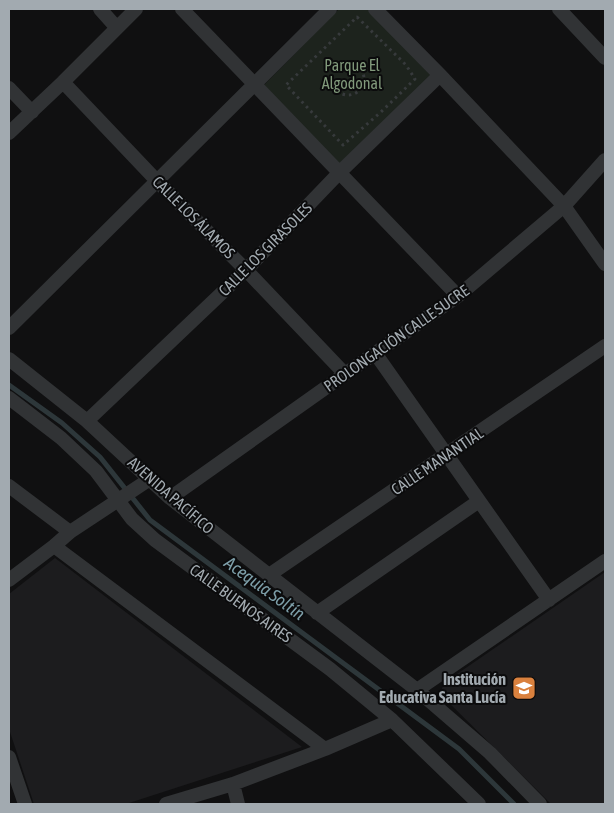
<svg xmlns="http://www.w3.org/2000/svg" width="614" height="813" font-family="'Asap Condensed',sans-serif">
	<rect width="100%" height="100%" fill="#101011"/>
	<path fill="#1c1c1e" d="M55,558L302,747L126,804H34L9,729V594Z
		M605,572V804H551L440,694L444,683Z"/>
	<path fill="#1d231d" d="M339,9H368L434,75L338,165L264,85Z"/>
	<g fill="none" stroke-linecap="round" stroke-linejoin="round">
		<path stroke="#2d373a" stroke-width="5" d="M9,385L62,423L100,457L150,520L459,749L514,804"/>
		<path stroke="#373a3c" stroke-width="3" stroke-dasharray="2.5 4" stroke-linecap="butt" d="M357,17L406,65L415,79L381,112L343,145L286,85Z
			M332 79a16 16 0 1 1 32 0a16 16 0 1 1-32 0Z"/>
		<path stroke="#313335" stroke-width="14" d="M100,9L117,28
			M182,9L458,296
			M375,9L440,75L564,206L605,264
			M559,9L605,58
			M63,82L157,181L246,270L345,374
			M9,88L32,112
			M9,133L63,82L136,9
			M9,328L330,9
			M375,353L549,600
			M9,359L87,421L170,498L417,690L490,753L540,804
			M9,398L61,438L96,471L132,519L155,540L330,669L392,720L479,804
			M87,421L246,270L339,173L440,75
			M9,486L70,532
			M170,498L345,374L458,296L564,206L605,160
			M54,546L325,749
			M269,575L605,346
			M9,580L54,546L70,532L150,479
			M317,613L479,501
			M417,690L605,561
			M9,757L25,804
			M233,784L238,804
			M166,804L233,784L325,749L392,720"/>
	</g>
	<defs>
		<g id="school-square" transform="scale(1.25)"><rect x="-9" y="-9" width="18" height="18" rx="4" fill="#da813e" stroke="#0b0b0c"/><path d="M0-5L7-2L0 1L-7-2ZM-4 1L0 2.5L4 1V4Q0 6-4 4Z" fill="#fff"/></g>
	</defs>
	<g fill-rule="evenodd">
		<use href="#school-square" x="524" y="688"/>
	</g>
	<g text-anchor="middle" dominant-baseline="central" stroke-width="4" stroke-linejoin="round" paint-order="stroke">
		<g font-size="16" fill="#81997b" stroke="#0b0b0c">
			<text x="352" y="65">Parque El<tspan x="352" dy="18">Algodonal</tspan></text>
		</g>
		<g font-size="16" fill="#a2aab0" stroke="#0b0b0c">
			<text transform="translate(194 217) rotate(45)">CALLE LOS ÁLAMOS</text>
			<text transform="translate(265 249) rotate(-45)">CALLE LOS GIRASOLES</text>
			<text transform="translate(396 338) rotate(-35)">PROLONGACIÓN CALLE SUCRE</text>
			<text transform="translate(437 461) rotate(-34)">CALLE MANANTIAL</text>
			<text transform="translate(171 495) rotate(41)">AVENIDA PACÍFICO</text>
			<text transform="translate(241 603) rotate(36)">CALLE BUENOS AIRES</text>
		</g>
		<g font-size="16" font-weight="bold" fill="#a2aab0" stroke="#0b0b0c" text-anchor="end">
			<text x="506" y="679">Institución<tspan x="506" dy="18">Educativa Santa Lucía</tspan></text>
		</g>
		<g font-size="18" font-style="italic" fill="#7d9ea8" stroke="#0b0b0c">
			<text transform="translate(265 588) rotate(36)">Acequia Soltín</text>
		</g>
	</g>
	<rect width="614" height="813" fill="none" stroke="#a2aab0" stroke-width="20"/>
</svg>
